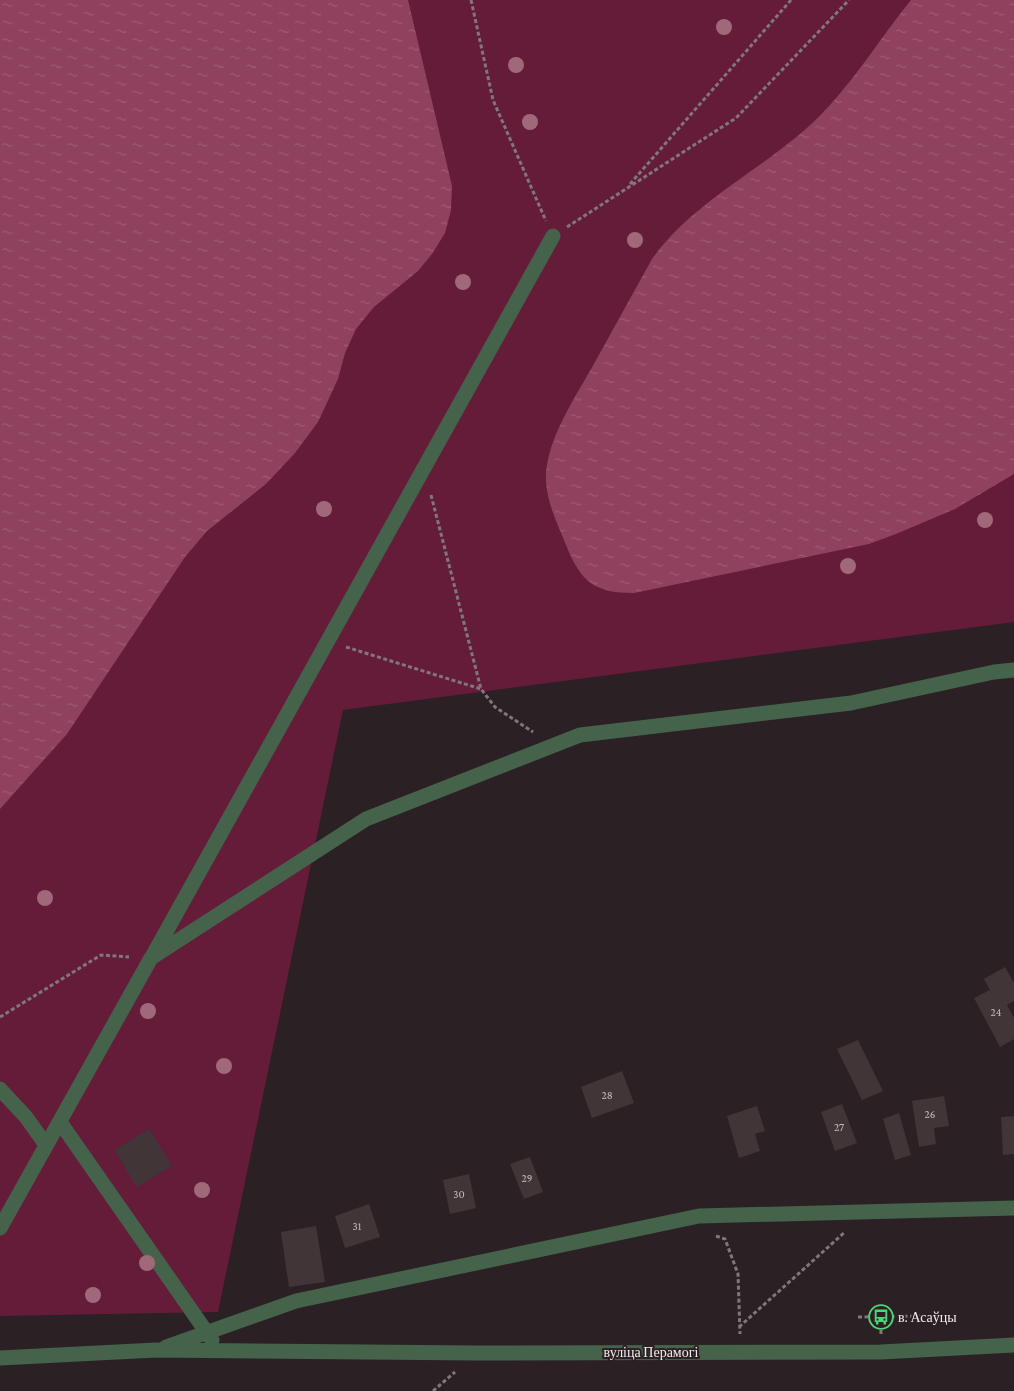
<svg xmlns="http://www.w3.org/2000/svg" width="1014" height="1391" font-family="'Crimson Pro',serif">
	<defs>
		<pattern id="water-ripples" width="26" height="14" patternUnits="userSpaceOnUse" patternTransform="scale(1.25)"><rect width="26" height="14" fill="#8f415d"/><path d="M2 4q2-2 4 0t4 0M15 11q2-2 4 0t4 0" fill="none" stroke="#9f5d75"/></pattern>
	</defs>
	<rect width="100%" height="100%" fill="#2b2023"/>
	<path fill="#641c39" d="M0,0H1014V622L343,710L218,1312L0,1316Z"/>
	<path fill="url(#water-ripples)" d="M0,0H408L452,186L451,210L445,233L432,254L418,271L374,307L356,329L345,353L338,379L318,422L295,453L266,484L207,531L185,557L67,734L0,809Z
		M911,0H1014V474L955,509L896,534L869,544L634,593C594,593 581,582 566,545C558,525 547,503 546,481C544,442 577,395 595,362C614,328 633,293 652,259C692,203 758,172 808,127C849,90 877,42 911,0Z"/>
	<path fill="#413538" d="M1005,967L1014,983V1001L1007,1005L1014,1018V1039L1000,1047L974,998L990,990L984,979Z
		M858,1040L883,1091L862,1100L837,1049Z
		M622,1071L634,1103L592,1118L581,1087Z
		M944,1096L949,1126L934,1128L936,1144L919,1147L912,1101Z
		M842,1104L857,1143L835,1151L821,1112Z
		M757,1106L765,1131L755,1134L760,1151L739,1158L727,1116Z
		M899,1113L911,1155L895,1160L883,1119Z
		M1014,1116V1154L1003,1155L1001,1117Z
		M149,1129L172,1166L137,1187L114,1150Z
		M530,1157L543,1192L524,1199L510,1164Z
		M469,1174L476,1208L450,1214L443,1180Z
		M369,1204L380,1237L345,1248L335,1216Z
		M316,1226L325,1282L289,1287L281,1232Z"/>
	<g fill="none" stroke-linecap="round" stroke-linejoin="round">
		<path stroke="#81777a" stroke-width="3" stroke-dasharray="4 2.5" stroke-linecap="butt" d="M471,0L493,100L546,221
			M630,184L791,0
			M567,227L736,118L849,0
			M431,495L481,689L495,707L533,732
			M346,647L481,689
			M0,1017L101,955L129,957
			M716,1236L725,1239L738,1274L740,1334
			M858,1317L923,1316
			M881,1317V1334
			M739,1327L845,1232
			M433,1391L455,1372"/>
		<path stroke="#45624b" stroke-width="15" d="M152,957L553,236
			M0,1089L26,1117L46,1145
			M60,1122L212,1340
			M0,1228L151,958L366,819L580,735L851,703L994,672L1014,670
			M166,1347L296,1301L699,1216L1014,1208
			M0,1358L156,1350L476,1353L881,1352L1014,1345"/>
	</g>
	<g fill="#a0697a">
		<circle cx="724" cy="27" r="8"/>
		<circle cx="516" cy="65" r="8"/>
		<circle cx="530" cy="122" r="8"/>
		<circle cx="635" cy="240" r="8"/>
		<circle cx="463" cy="282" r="8"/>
		<circle cx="324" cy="509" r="8"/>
		<circle cx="985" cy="520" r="8"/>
		<circle cx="848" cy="566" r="8"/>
		<circle cx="45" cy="898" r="8"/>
		<circle cx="148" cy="1011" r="8"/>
		<circle cx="224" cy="1066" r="8"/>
		<circle cx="202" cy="1190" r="8"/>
		<circle cx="147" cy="1263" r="8"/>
		<circle cx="93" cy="1295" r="8"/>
	</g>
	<defs>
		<g id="bus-ring" transform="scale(1.25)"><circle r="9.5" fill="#2b2023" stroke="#4dd676" stroke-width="1.5"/><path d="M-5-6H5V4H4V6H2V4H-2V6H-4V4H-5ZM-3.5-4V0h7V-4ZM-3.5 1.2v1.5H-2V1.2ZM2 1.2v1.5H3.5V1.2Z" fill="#4dd676"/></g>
	</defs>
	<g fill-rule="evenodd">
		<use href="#bus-ring" x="881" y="1317"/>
	</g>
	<g text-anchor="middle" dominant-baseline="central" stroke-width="4" stroke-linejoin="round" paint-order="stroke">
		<g font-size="11" fill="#c6bec0">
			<text x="996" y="1012">24</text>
			<text x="607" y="1095">28</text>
			<text x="930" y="1114">26</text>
			<text x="839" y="1127">27</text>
			<text x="527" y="1178">29</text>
			<text x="459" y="1194">30</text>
			<text x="357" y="1226">31</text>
		</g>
		<g font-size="14" fill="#f3ebed" stroke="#2b2023" text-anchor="start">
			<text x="898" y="1317">в. Асаўцы</text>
		</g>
		<g font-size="14" fill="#f3ebed" stroke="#2b2023">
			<text x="651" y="1352">вуліца Перамогі</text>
		</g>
	</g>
</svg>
